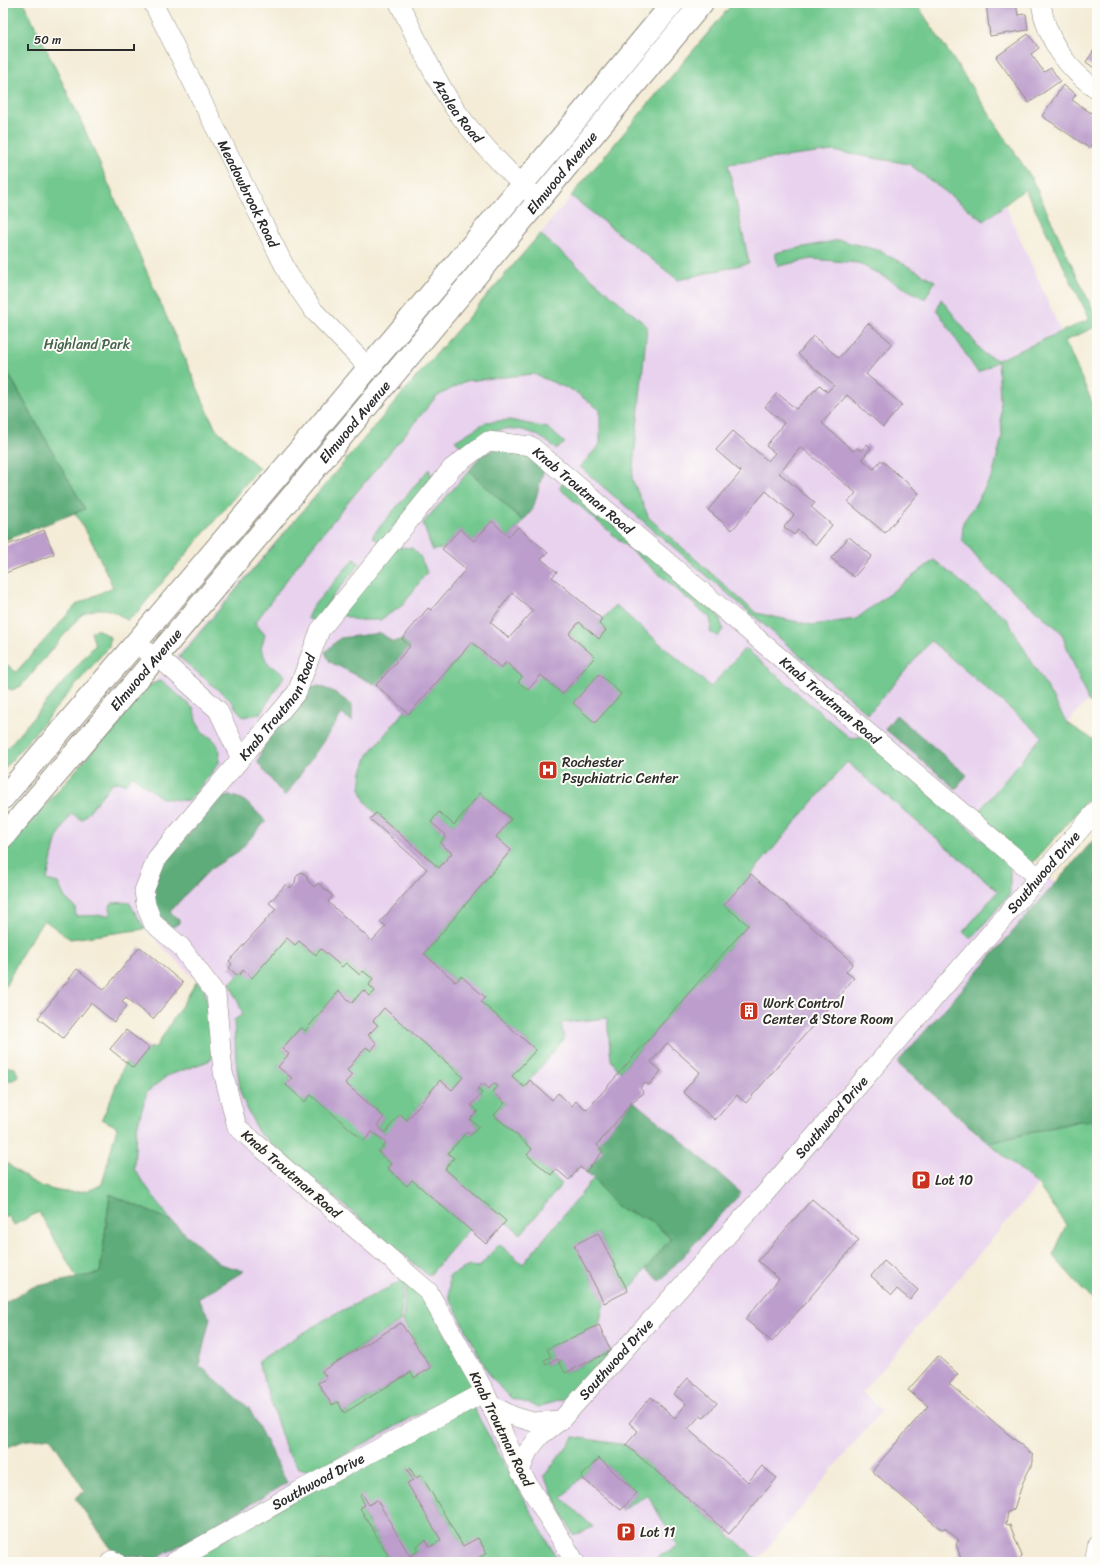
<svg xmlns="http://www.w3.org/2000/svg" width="1100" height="1565" font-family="Sriracha,sans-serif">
	<rect width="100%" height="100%" fill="#fdfcf7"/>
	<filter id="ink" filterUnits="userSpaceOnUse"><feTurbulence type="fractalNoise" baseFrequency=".025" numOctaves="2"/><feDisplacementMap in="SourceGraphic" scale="8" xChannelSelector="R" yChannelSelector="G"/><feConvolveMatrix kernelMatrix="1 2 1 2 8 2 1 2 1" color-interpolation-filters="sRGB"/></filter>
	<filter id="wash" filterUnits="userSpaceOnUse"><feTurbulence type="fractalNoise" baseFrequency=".012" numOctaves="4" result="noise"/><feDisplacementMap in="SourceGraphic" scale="16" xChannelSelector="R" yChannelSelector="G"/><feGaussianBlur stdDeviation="0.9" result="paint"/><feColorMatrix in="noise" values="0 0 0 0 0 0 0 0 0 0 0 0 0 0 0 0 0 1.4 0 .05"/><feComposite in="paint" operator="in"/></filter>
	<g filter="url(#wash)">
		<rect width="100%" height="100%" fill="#f4ecd7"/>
		<path fill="#e8d2ee" d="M733,3H916L1097,413V691L1067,723L1031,865L1076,896L927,1090L1038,1185L862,1392L882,1410L756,1562H108L115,1554L75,1498L85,1491L50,1437L23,1441L3,1449V1303L33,1287L100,1273L115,1152L156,1047L197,981L145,929L70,939L3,854L228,597L540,234Z"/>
		<path fill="#72c88e" stroke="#4e7a5c" d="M3,3H24L81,121L215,428L259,468L134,616L127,620C123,618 120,615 116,613C103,606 92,609 80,616L21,686L12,690L3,687V666L6,664L16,672L77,604L113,587L91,540L75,513L85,509L3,364Z
			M733,3H916L1031,177L1097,319V326L1065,341L1097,413V707L1088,701L1061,632L982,564L962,540L963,522L973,508L993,474L1002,436L998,361L978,373L937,310L941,299L984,354L998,360L1090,319L1025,189L984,221L909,164L833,151L728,164L749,263L678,280L571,196Z
			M540,234L647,326L632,479L649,518L756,613L812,625L856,619L934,560L1007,619L1067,723L1097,742V789L1031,865L974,817L1042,736L931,641L868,714L580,467L600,444V410L574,391L533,374L466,381L436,397L340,512L296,567L255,623L265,635L261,649L268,664L285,675L260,714L243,717L229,699L179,657L413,381Z
			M839,240L878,250L935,281L925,299L858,263L812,259L778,266L775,253Z
			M510,420L548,428L565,443L556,449C525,420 495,425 462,447L455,441L486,422Z
			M429,469L433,481L380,543L372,536Z
			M469,471L523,521L509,537L492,522L474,541L460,529L442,549L432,550L423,523Z
			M564,482L719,616L723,629L718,637L710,632L711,624L710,618L559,488Z
			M397,547L412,548L420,556L427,572L403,605L380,620H355L340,614Z
			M354,559L360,564L332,597L316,622L307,618L313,606Z
			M615,605L711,687L745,648L851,739L862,736L1010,864V894L971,939L963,932L998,891L847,762L725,905L748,925L620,1072L611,1060L607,1018L561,1023L564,1039L524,1087L512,1076L535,1049L424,954L511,851L496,837L511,819L480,793L454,825L439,813L431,822L446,835L440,843L452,853L439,868L376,813L365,801L360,788L362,772L368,755L405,710L409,714L472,642L501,668L506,663L522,677L541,675L562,694L595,657L569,634L579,622L599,638L606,630L599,624Z
			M95,630H99L110,637L109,646L3,770V753L95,645L91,632Z
			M159,681L165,683L194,709L196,721L204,734L212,738L217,744L220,752L219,763L189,801L162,798L132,776L125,784L118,782L112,783L82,820L71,813L56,840L47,880L58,883L65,898L75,907L76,916L110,915V905L112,903L129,902L145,929L70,939L44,920L25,948L3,991V854L150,685Z
			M287,938L295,945L299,941L316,955L321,949L342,967L346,963L359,974L363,971L373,979L369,985L375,991L370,996L363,990L352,1003L339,992L305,1031L301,1027L282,1049L289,1054L278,1067L292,1078L286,1085L305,1102L311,1095L372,1132L386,1143L378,1152L391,1164L387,1169L407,1185L412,1180L469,1229L429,1276L327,1191L258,1132L241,1095L236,1061L234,1020L243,1014L230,983L243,970L252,977Z
			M197,981L205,991L213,1046L211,1060L167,1076L147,1092L136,1131L134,1169L171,1221L110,1195L100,1273L77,1278L39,1212L14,1225L8,1215L3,1217V1160C26,1179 44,1193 75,1192C86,1191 93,1190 102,1184L117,1127L102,1119C111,1100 118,1081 125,1062L133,1068L149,1048L156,1047Z
			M384,1008L463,1077L452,1090L440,1080L407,1120L385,1133L377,1126L384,1117L345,1083L347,1070L366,1047L371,1051L377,1043L368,1035L377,1025L373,1021Z
			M3,1066L15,1068L18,1075L16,1079L3,1082Z
			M483,1083L489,1088L494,1083L498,1086L493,1092L505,1103L494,1116L532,1149L528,1155L562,1184L521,1234L445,1169L454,1158L448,1153L467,1132L471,1135L479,1127L470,1119L478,1111L471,1105L482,1093L477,1089Z
			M1079,1121H1097V1305L1053,1256L1066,1225L1038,1185L989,1143Z
			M594,1178L616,1207L650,1220L671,1239L628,1291L598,1233L575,1245L604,1303L599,1325L548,1349L551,1357L544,1360L546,1365L558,1359L565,1373L611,1351L607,1361L564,1399L538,1407L511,1398L491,1378L449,1297V1276L469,1266L479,1267L499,1244L523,1264Z
			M404,1280L400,1322L322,1371L327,1378L318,1383L332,1405L338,1402L345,1413L411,1372L431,1368L403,1322L406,1280L427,1301L473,1384L313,1472L299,1468L286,1450L258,1361L329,1317Z
			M469,1400L559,1562H472L487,1553L478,1538L463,1546L421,1475L416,1478L409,1467L407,1469L413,1480L408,1483L441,1540L430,1547L426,1541L418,1551L410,1556L369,1505L362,1494L360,1496L365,1505L360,1509L392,1562H184Z
			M574,1437L626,1445L760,1562H650L677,1546L648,1495L621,1510L637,1493L599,1458L562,1498L593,1527L574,1536L544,1476Z"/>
		<path fill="#5dac79" stroke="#446c52" d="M3,364L85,509L3,541Z
			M497,448L523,450L543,463V472L533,509L523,521L469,471L480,456Z
			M381,633L393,642L402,639L410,646L376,685L330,662L325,652L340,638Z
			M319,686L334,692L352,705V721L342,714L285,797L258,763L263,746L308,689Z
			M896,715L967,775L956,789L885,729Z
			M228,796C245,796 254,810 266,821L239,851L211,869L187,893L170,912L179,920V923L175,926L170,927L158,914L151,899L159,870L218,799Z
			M1097,836V1121H1079L989,1143L897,1063Z
			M633,1101L681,1140L741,1193L660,1281L646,1269L671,1238L650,1220L616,1207L594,1178L586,1172L603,1151L597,1145Z
			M110,1194L171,1221L220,1264L244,1271L198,1299L210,1318L199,1365L249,1408L287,1483L156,1559L115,1554L75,1498L85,1491L50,1437L23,1441L3,1449V1303L33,1287L100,1273Z"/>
		<g id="blocks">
			<path fill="#bc9dcc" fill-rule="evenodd" d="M986,3H1016L1018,15L1026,14L1028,30L990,36Z
				M1028,34L1039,48L1031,54L1044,72L1051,68L1060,81L1029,103L996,57Z
				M1097,46V70L1086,62Z
				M1063,85L1076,94L1072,100L1091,113L1096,106L1097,107V136L1089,148L1042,116Z
				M868,323L892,343L866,374L902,405L883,427L847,395L822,423L853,451L857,448L861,451L867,444L871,448L862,459L874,469L881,460L919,493L885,533L848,502L856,493L801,447L779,473L815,503L811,507L832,525L816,545L798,530L794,535L784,527L794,515L766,491L732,530L708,510L741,472L716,450L733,431L768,461L775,453L766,446L784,423L765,407L777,393L796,409L820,385L827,392L834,385L798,354L813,336L839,358Z
				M492,521L509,537L518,527L548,553L541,559L557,572L552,577L602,619L599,624L606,630L599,639L579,622L569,634L595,657L562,694L541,675L528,690L518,682L522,677L506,662L501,668L472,642L409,714L376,685L410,646L402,639L428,608L431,610L466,569L442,549L460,529L474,541ZM512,593L533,611L509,638L490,622Z
				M44,530L54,554L3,574V547Z
				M849,537L872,556L854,577L831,558Z
				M599,674L621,694L595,723L573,703Z
				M480,793L511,819L496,837L511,850L424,954L456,982L461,976L485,997L481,1002L536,1050L512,1076L524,1087L530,1080L552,1100L558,1093L572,1106L576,1101L587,1110L748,925L724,905L751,874L853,963L846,972L854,978L746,1103L737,1095L715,1120L683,1092L700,1072L667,1043L651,1062L661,1071L649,1085L644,1083L640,1088L644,1093L633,1101L597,1145L603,1151L586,1172L580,1167L569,1180L556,1169L551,1175L527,1155L532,1149L494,1115L505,1103L493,1092L498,1086L494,1083L489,1089L483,1083L477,1089L482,1093L471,1105L478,1111L470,1119L479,1127L471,1135L467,1132L448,1153L454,1158L445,1169L506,1221L486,1244L412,1180L407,1186L387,1168L391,1164L378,1152L386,1143L372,1132L364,1141L311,1095L305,1102L286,1085L292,1078L278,1067L289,1054L282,1049L301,1027L305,1031L339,991L352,1003L363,990L370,996L375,991L369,985L373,979L363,971L360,975L346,963L342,967L321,949L316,955L299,941L295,945L287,938L252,978L243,970L238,976L229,968L232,964L229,961L276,909L269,903L286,884L290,888L295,883L296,877L301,872L306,875L308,881L314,887L318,883L333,896L328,902L372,941L386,926L380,922L427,869L370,819L376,813L439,868L452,853L440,843L446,835L431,822L439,812L454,825ZM384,1008L463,1077L452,1090L440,1080L407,1120L400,1114L385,1133L377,1126L384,1117L345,1083L352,1075L347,1070L366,1047L371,1051L377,1043L368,1035L378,1025L373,1021Z
				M140,947L183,983L153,1019L126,997L122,1001L127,1006L114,1022L91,1003L63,1038L38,1018L77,969L104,990Z
				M126,1030L149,1048L133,1068L110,1049Z
				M812,1199L859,1240L772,1342L745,1319L779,1279L758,1261Z
				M598,1233L628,1291L604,1303L574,1245Z
				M884,1261L918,1290L910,1300L897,1289L892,1295L871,1276Z
				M401,1323L431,1368L414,1378L411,1372L344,1413L338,1402L332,1405L318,1383L327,1378L322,1371Z
				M599,1325L611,1351L565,1373L558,1359L546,1365L544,1360L551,1357L547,1349Z
				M938,1356L958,1374L949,1384L1033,1455V1462L1023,1482L1014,1509L1008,1512L1006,1524L1010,1525L1022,1556L1016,1562H962L956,1544L959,1540L945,1528L942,1529L938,1527L872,1471L928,1406L908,1390Z
				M688,1378L717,1403L704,1418L700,1416L688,1429L748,1482L762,1466L777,1478L729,1534L626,1445L638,1431L629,1423L651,1397L675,1418L686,1404L674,1394Z
				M599,1458L637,1493L621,1510L581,1477Z
				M409,1467L416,1478L421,1475L463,1546L478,1538L487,1553L472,1562H392L360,1508L365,1505L360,1496L362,1494L369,1505L377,1500L410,1556L418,1551L417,1546L426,1540L430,1547L441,1540L407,1483L413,1480L407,1469Z"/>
		</g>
	</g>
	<g filter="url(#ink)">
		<use href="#blocks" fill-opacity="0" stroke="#908c81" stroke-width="1"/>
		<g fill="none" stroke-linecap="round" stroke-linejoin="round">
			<g stroke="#908c81" stroke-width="20">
				<g id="minor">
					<path id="s1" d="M153,3L289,275L314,311L368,367"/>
					<path id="s2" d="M399,3C417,39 433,76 455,109C477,140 505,169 533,195"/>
					<path d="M1041,3C1046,39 1067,70 1097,89"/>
					<path d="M136,643L156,659L165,663L218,710L241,759"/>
					<path d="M489,1404L513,1416L533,1422L561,1420"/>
					<path id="s3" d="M520,1471L528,1451L540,1436L561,1420L768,1190L1097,810"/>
					<path d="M112,1560L116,1562"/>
					<path id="s4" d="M174,1562L299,1491L485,1392"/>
					<path id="s5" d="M575,1562L520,1471L485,1392L428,1291L237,1127L223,1072L216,994L181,947L153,923L146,905L144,891L157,858L297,692L320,630L452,468L488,441L531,446L1038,877"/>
					<path d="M1094,1562L1097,1546"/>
				</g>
			</g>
			<g stroke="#908c81" stroke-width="24">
				<g id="major">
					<path d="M3,798C229,535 452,270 673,3"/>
					<path id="s6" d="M3,837C239,562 471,283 702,3"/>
				</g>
			</g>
			<use href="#minor" stroke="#fff" stroke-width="19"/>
			<use href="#major" stroke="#fff" stroke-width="22"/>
		</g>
	</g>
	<defs>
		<g id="hospital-square" transform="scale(1)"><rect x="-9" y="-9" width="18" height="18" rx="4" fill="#c8321e" stroke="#fdfcf7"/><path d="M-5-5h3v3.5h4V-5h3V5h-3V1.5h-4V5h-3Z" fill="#fff"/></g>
		<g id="building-square" transform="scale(1)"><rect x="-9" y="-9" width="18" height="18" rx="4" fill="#c8321e" stroke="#fdfcf7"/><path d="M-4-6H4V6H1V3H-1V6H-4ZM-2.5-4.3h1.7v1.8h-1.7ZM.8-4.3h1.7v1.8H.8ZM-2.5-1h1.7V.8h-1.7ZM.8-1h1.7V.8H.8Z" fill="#fff"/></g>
		<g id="parking-square" transform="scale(1)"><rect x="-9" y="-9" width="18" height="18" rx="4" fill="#c8321e" stroke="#fdfcf7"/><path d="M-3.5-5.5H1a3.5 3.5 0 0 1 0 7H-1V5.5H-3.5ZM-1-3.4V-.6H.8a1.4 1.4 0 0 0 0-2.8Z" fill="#fff"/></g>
	</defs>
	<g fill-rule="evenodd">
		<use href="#hospital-square" x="548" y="770"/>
		<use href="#building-square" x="749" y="1011"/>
		<use href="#parking-square" x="921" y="1180"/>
		<use href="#parking-square" x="626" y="1532"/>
	</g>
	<g text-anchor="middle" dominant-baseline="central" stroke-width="4" stroke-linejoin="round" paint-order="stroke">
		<g font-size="14" fill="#2b2b2b" stroke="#fdfcf7">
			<text stroke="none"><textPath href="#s2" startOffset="123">Azalea Road</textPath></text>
			<text stroke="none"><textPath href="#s6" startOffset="868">Elmwood Avenue</textPath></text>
			<text stroke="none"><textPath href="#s1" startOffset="213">Meadowbrook Road</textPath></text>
			<text stroke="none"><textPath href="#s6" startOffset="544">Elmwood Avenue</textPath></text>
			<text stroke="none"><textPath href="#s5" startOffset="1509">Knab Troutman Road</textPath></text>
			<text stroke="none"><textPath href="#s6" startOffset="220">Elmwood Avenue</textPath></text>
			<text stroke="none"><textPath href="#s5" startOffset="1833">Knab Troutman Road</textPath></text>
			<text stroke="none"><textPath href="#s5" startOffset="1054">Knab Troutman Road</textPath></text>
			<text stroke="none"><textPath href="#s3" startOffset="797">Southwood Drive</textPath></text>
			<text stroke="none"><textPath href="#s3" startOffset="473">Southwood Drive</textPath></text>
			<text transform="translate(291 1174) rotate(41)">Knab Troutman Road</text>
			<text stroke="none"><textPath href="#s3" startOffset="149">Southwood Drive</textPath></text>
			<text transform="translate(501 1429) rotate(64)">Knab Troutman Road</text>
			<text stroke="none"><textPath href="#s4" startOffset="165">Southwood Drive</textPath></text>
		</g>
		<g font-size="14" fill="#44624e" stroke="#fdfcf7">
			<text x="87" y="344">Highland Park</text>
		</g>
		<g font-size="14" fill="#2b2b2b" stroke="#fdfcf7" text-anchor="start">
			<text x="562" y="762">Rochester<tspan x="562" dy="16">Psychiatric Center</tspan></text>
			<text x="763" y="1003">Work Control<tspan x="763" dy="16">Center &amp; Store Room</tspan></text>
			<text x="935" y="1180">Lot 10</text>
			<text x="640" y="1532">Lot 11</text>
		</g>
	</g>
	<rect width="1100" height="1565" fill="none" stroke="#fdfcf7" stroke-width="16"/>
	<path d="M28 44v6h106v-6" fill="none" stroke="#2b2b2b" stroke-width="2"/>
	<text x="34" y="44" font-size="12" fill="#2b2b2b" stroke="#fdfcf7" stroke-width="3" paint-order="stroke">50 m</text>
</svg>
